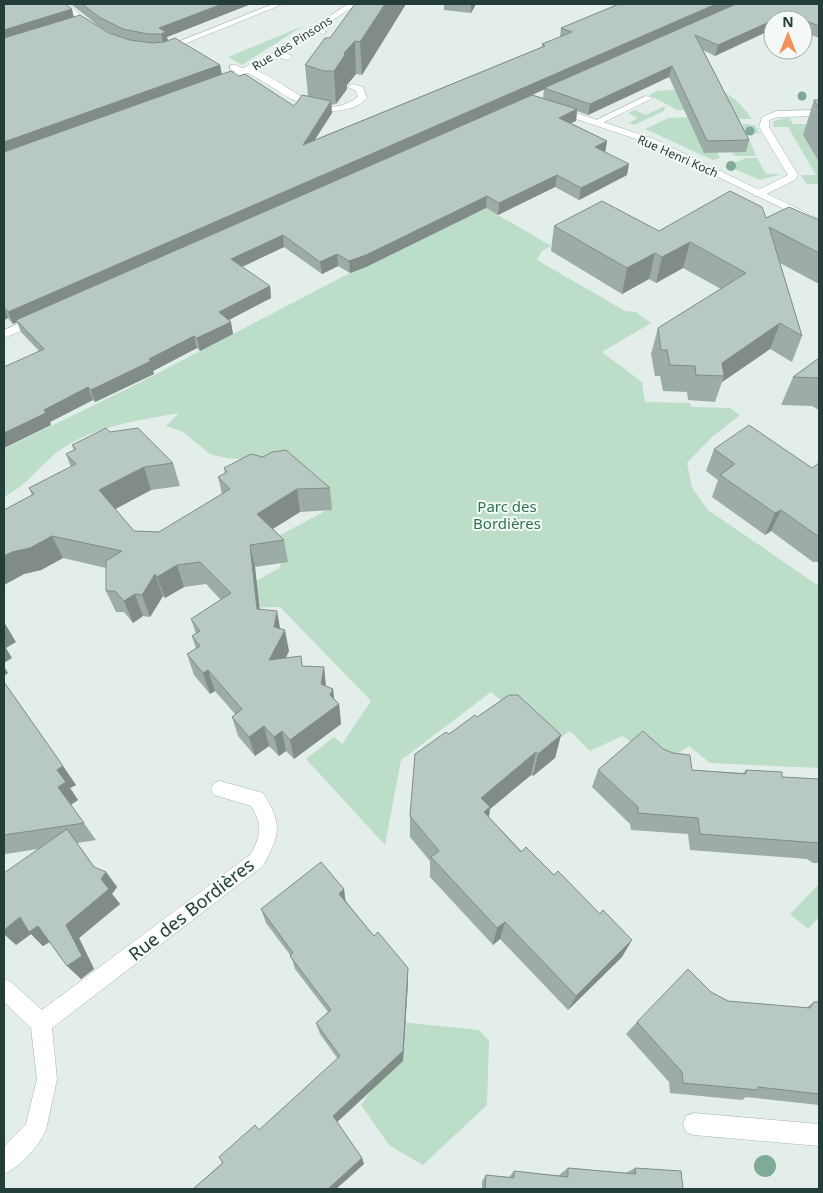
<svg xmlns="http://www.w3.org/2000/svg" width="823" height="1193" font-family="'Noto Sans',sans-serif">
	<rect width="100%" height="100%" fill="#e3edea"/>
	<path fill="#bcdec9" d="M303,26L242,65L228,57Z
		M706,88C727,89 740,102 752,119H737L679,96L685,110H677L649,95L657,91Z
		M665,106L664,111L634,125L616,119L629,123L638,118L628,113L635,110L646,115Z
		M688,117L704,152H717L720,158L713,160L645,129L668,118Z
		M789,117L793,124H819V184H807L801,175H816L788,127H773L774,121Z
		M743,124L755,125L759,133L747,134L756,156H735L731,152L734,129L743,128Z
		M746,158H757L766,174H781L760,180L727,166Z
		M486,208L551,246L542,251L537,260L625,311L636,312L651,323L602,352L642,382L645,402L690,403L691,407L730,408L740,415L712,437L687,463L692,488L708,510L819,586V768L710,763L689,746L662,763L622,736L590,751L570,731L553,743L491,692L401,760L385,845L306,759L334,737L342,744L371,701L280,607L236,608L231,596L279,568L285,554L271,540L327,510L318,477L299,463L226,458L210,454L183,432L166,426L179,413C136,421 92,426 56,453C38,468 26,486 4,497V449L133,386L350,273Z
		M819,884V917L808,929L790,914Z
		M400,1022L479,1030L489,1041L487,1105L423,1165L389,1145L361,1105L392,1061L403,1062L404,1035Z"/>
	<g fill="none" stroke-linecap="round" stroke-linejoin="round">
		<g stroke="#a6b5b2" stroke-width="1">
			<path id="service" d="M311,27L327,32L323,34L311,31Z
				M277,51L291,55L292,57L288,60L274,56L273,54Z
				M230,65H236L245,70L252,68C261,73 271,77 280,83C306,99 327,119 358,97L356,91L348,87L352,84L363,87L367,98C362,104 355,107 347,109C308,119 281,90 248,73L241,75L230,69Z
				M646,96L653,98L598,125L590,123Z
				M819,110V116L778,117L769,120V127L798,175L795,180L762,196H754V192L788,175L759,127L762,117L777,111Z"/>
		</g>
		<g stroke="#a6b5b2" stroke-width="1">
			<path id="minor" d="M60,4H68L85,20L96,27L92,29L79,24Z
				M273,4H283L167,51L160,49Z
				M348,4H357L275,59L240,76L219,84L215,81L269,56Z
				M558,107L654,139L819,219V226L648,143L555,112V108Z
				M38,315L42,316V322L4,338V330Z
				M220,781L263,793C283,824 280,835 263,866L52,1028L57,1079L46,1130C40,1145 19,1168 4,1174V1147L26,1124L37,1079L31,1028L4,1002V979L11,982L42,1010L251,854C261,835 263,824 251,806L214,795L211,789L214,783Z
				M694,1113L819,1124V1146L694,1135L686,1132L683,1124L686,1116Z"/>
		</g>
		<use href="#service" fill="#fff" fill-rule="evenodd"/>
		<use href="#minor" fill="#fff" fill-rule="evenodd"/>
	</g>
	<g fill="#7fab96">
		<circle cx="802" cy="96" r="4.5"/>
		<circle cx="750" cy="131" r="4.5"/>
		<circle cx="731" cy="166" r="5"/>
		<circle cx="765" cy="1166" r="11"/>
	</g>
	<path fill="#9eaca8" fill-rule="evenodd" d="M4,4L72,9L74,17L117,36L101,28L71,4H251L167,37L168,40L220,65L222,74L294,106L308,96L305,65L330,38L406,4L362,75L356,74L347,85V89L336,104L331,105L332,113L314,140L542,47V44L560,37L561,28L819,4V38L803,32V20H773L715,56L703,50L749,140L746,152L704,153L669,77L588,115L577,111L576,121L571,123L607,141L605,152L627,175L579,200L555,187L498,215L486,208L366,267L350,273L338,266L322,274L284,247L242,267L270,286L271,298L229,320L233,334L200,351L197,348L153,371L154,374L95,402L93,400L50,422L51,425L4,448L39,351L21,332L17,322L13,324L8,318L4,320ZM544,89L543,98L532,95Z
		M444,4H476L471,13L444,10Z
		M814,100H819V162L803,135Z
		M766,218L819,220V284L780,263L802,336L792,362L770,349L722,382L715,402L688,400L687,392L663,391L660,376H655L651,354L658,328L721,289L683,268L656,283L649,279L622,294L551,251L554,226L659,231Z
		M819,358V410L812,406L781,405L793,377Z
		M110,432L173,463L180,486L151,490L115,509L134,531L159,532L222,494L218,477L225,473L224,468L330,488L332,510L300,512L273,529L284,540L288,562L255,567L259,609L280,629L289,651L286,658L303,666L324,667L326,686L333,689L334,699L339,704L341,724L294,759L286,751L279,756L269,746L255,756L238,736L232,717L235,714L215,691L210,694L194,675L187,654L196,649L192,636L196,634L191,619L221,600L206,584L184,587L165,598L163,596L150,617L143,616L133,623L124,612H116L106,591V568L63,558L41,570L24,574L4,585V510L32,495L29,488L71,467L66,454L74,450L72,445Z
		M714,449L812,468L819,463V562H813L771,531L765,535L712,497L718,480L706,471Z
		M4,682L76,785L70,788L78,800L71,805L96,840L77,843L95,868L106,872L117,887L112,894L120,904L79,938L94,969L81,979L50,942L43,946L31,934L16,945L38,849L6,854L4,852Z
		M449,734L561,735L555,758L533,776L531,775L490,809L489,817L622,957L568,1010L500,939L493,945L430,877V861L410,837V816Z
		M663,749L692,770L743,773L746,770L782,777L819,779V863H813L807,859L690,850L688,834L631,830L630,824L592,787L598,770Z
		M346,901L374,936L408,968V981L403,1061L337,1122L362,1158L364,1164L336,1189H193L338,1059L320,1034L316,1023L328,1012L295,969L291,956L266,923L261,909Z
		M711,992L728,1001L806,1008L814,1002H817L819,999V1105L746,1097L742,1100L670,1093L669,1082L626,1034L637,1022Z
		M568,1168L626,1173L635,1168L683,1189H482V1181L486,1175L509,1177L514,1171L559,1176V1175Z"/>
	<path fill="#818c88" d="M222,4H251L167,37L168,43L164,45L161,34L159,28Z
		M385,4H406L362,75L360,42Z
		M471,4H476L471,13Z
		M716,4H738L18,322L16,320L17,322L13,324L8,312Z
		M72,9L74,20L4,42V30Z
		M787,14L785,20H773V29L715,56L718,45Z
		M355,41L356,74L347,85V89L336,104L334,71L344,53Z
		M220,65L222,76L4,155V142Z
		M672,66L669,77L588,115L590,104Z
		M331,101L332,113L304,157L303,145Z
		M577,109L576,121L558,129L559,118Z
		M607,141L605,153L595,147Z
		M629,164L627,175L579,200L581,188Z
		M557,175L555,187L498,215L499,203Z
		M487,196L486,208L366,267L350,273L349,261Z
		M283,235L284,247L233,271L231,259Z
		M690,242L683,268L656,283L662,257Z
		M655,253L649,279L622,294L627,268Z
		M337,254L338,266L322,274L320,262Z
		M270,286L271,298L221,324L219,312Z
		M4,308L8,318L4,320Z
		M231,322L233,334L200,351L197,338Z
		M780,323L770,349L722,382L724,376L722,363Z
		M194,336L197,348L153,371L154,374L95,402L91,390L149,359Z
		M88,387L93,400L50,422L51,425L4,448V433L44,410Z
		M144,467L151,490L108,513L99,490Z
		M297,489L300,512L261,536L257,514Z
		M781,510L771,531L765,535L775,513Z
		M52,536L63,558L41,570L24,574L4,585V556L12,552Z
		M250,545L255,567L262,630L257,609Z
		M177,565L184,587L165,598L157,577Z
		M155,574L163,596L150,617L142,595Z
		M135,594L143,616L133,623L124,601Z
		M277,611L281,633L285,630L289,651L274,680L269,660L274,627Z
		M4,622L16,642L6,648L12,658L4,663Z
		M4,666L8,673L4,676Z
		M324,667L326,688L321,684Z
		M208,670L215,691L210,694L203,673Z
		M333,689L335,707L339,704L341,724L294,759L290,740L330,695Z
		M264,726L269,746L255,756L249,737Z
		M282,731L286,751L279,756L274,737Z
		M561,735L555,758L533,776L538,754Z
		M536,752L531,775L490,809L487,828L481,798Z
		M63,766L76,785L70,788L78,800L70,805L58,787L57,770Z
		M67,829L102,878L106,872L117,887L112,894L120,904L79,938L94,969L81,979L67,966L66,925Z
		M344,889L346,904L339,894Z
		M20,917L38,926L52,940L43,946L31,934L16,945L4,934V930Z
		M505,922L500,939L493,945L497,928Z
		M632,940L622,957L568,1010L576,996Z
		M408,968V981L403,1061L336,1123L333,1116Z
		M362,1158L364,1164L336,1189H328Z"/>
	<path fill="#b8c8c3" stroke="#818c88" d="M4,4H65L72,9L4,30Z
		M82,4H222L159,28L166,32L161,34H148L123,29L99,17Z
		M355,4H385L360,42L355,41L344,53L345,55L334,71H324L305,65L325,38H330Z
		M619,4H716L8,312L4,307V152L231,71L239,76L245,74L294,106L302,95L331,101L303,145L545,46L542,44L572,32L561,28Z
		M736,4H819V26L787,14L718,45L695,35L749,140L707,141L672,66L590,104L544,88Z
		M80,15L109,33L130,40L152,43L164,42L175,38L220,65L4,142V38Z
		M532,95L577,109L559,118L607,141L595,147L629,164L581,188L557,175L499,203L487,196L366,255L349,261L337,254L320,262L283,235L231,259L270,286L219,312L231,322L197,338L194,336L149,359L151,361L91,390L88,387L44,410L46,413L4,433V367L44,349L16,320Z
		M814,100H819V108Z
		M730,191L762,207L766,218L789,207L819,220V253L769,227L802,336L780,323L722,363L724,376L696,375L695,366L670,365L667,350H661L658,328L746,273L690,242L662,257L655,253L627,268L554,226L602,201L659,231Z
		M819,358V378L793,377Z
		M749,425L812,468L819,463V537L781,510L775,513L720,475L735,464L714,449Z
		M106,428L110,432L138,428L173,463L144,467L99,490L134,531L159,532L230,489L218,477L227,472L224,468L251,454L263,457L272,452L286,450L330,488L297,489L257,514L284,540L250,545L257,609L277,611L274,627L285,630L269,660L301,656L302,666L324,667L321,684L333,689L330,695L339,704L290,740L282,731L274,737L264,726L249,737L232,717L242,709L208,670L203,673L187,654L200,646L192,636L200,631L191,619L231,593L200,562L177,565L157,577L155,574L142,595L135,594L124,601L115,591H106V561L122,551L52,536L30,548L12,552L4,556V510L34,494L29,488L76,464L66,454L76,449L72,445Z
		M4,682L63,766L57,770L66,782L58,787L84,823L4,835Z
		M509,695H518L561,735L538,754L536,752L481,798L490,807L484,812L521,852L526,847L554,875L558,871L600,914L603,910L632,940L576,996L505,922L497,928L431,857L439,851L410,816L415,754L446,732L449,734L475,715L477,717Z
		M643,731L663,749L673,753L690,755L692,770L746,774V770L782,772V777L819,779V843L700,834L698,818L638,813V807L598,770Z
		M67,829L94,867L106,872L101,879L109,889L66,925L82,956L67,966L38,926L29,932L20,917L4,930V873Z
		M321,862L344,889L339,894L374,936L378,932L408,968L403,1051L333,1116L362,1158L328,1189H193L223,1163L219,1157L255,1125L259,1130L340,1056L316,1023L331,1010L290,956L293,953L261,909Z
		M688,969L711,992L728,1001L810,1008L814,1002H819V1094L758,1087V1090L683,1083L682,1072L637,1022Z
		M568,1168L636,1174L635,1168L681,1171L683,1189H485L486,1175L514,1178V1171L568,1177Z"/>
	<g text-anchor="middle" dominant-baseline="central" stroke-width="4" stroke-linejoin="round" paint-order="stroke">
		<g font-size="12" fill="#233e3a" stroke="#f4f9f7">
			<text transform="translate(292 43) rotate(-32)">Rue des Pinsons</text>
			<text transform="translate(678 156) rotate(24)">Rue Henri Koch</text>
		</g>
		<g font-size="15" fill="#2d7551" stroke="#f4f9f7">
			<text x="507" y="506">Parc des<tspan x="507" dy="17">Bordières</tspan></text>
		</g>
		<g font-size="18" fill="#233e3a" stroke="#f4f9f7">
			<text transform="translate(191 909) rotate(-38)">Rue des Bordières</text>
		</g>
	</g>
	<rect width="823" height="1193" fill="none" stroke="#233e3a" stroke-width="10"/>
	<g transform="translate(788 35)"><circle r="24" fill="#f4f9f7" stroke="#a0aeab"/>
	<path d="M0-4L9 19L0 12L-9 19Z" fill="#f1915d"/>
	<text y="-8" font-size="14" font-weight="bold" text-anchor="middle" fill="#233e3a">N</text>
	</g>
</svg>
